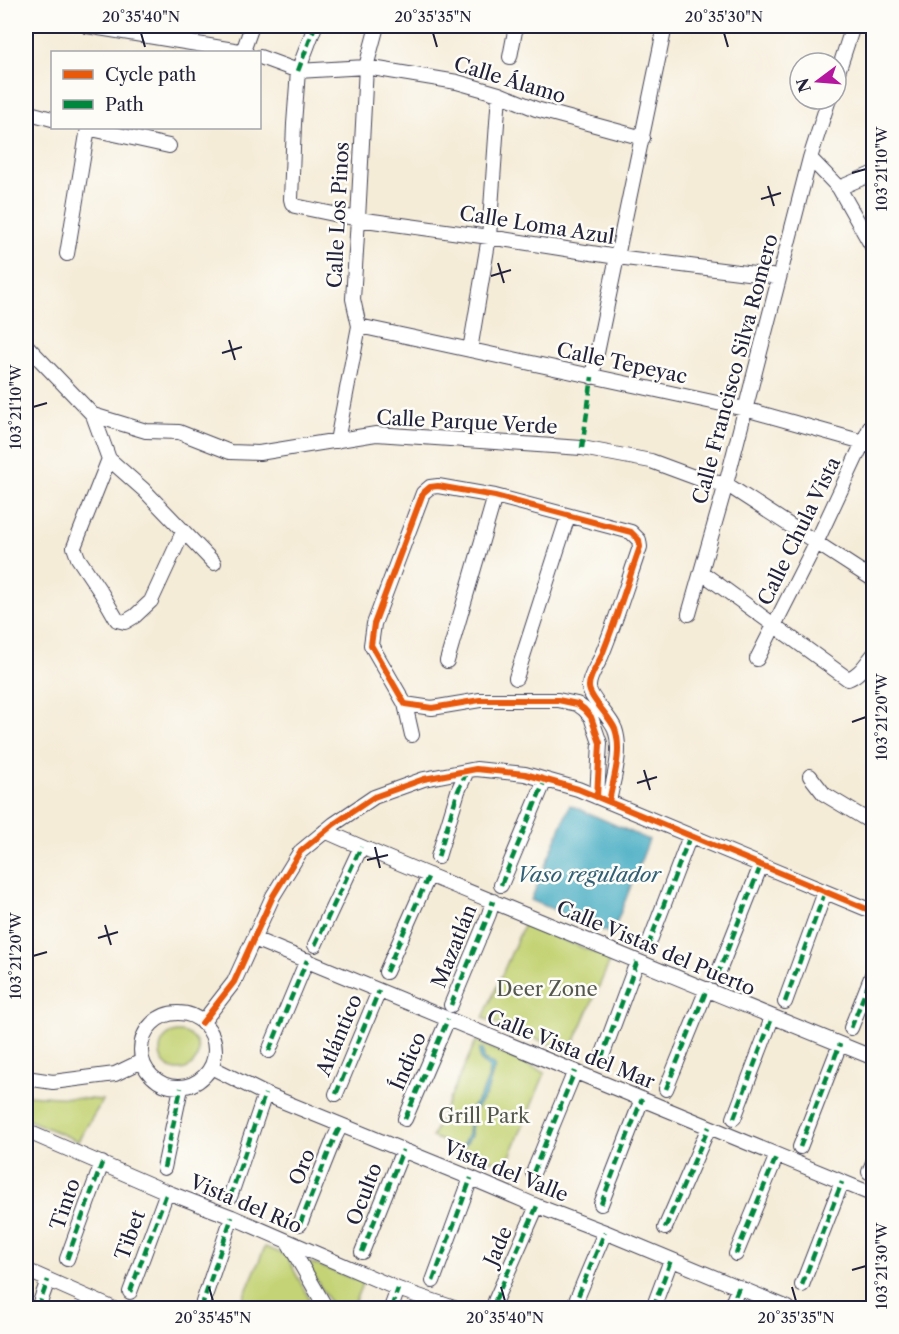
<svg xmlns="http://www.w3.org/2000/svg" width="899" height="1334" font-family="'Libre Caslon Text',serif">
	<rect width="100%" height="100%" fill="#fdfcf7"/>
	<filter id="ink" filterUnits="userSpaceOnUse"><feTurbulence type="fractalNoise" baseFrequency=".0167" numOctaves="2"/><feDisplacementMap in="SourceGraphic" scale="12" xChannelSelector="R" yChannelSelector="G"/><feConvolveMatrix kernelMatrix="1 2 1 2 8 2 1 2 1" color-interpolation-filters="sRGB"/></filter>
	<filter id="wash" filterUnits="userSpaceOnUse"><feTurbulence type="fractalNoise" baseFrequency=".008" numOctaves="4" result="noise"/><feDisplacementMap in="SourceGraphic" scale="24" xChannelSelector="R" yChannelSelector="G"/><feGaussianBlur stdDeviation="1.35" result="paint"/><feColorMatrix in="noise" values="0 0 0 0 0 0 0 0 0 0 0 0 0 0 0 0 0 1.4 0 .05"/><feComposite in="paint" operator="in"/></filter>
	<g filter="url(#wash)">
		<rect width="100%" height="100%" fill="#f5ecd8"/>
		<path fill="#c4d375" stroke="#737a58" stroke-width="1.5" d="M524,924L611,959L570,1052L483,1018Z
			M160 1051a19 19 0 1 1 38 0a19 19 0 1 1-38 0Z
			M476,1041L545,1073L506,1166L432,1137Z
			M26,1095L103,1100L78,1141L26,1119Z
			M265,1247L286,1255L314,1308H239Z
			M305,1261L363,1282L352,1308H333Z"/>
		<path fill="#42abc2" stroke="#32667e" stroke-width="1.5" d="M570,805L649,840L612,934L531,900Z
			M479,1049H483L484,1060L495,1066L486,1095L472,1113L471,1136L465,1146L463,1145L468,1134L470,1111L482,1093L488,1079L489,1068L480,1060Z"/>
	</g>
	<g filter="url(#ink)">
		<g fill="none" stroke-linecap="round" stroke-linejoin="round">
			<g stroke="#424053" stroke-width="16">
				<path id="minor" d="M87,26L246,52
					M315,26L298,71L294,124L291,199L292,203L295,206L358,219L489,237L617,257L779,277
					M243,51L252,26
					M260,57L298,71L366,67L457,82L499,94L536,109L643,138
					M510,57L516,26
					M836,78L853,26
					M26,112L52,119
					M87,128L169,146
					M810,158L839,188L874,250
					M839,188L874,173
					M67,254L88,128
					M359,326L745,409L863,442L874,448
					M26,345L93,415L146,431L179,432L230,452L259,453L376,434L582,448L651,461L705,481L726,484L874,580
					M470,350L489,237L499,94
					M592,377L665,26
					M93,415L109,459L144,490L214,563
					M337,441L359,326L353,299L358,219L366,67L377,26
					M109,459L74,547L78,558L102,594L117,620L125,622L135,616L151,601L183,532
					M701,572L848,679C860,675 866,663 874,654
					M689,614L726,484L810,158L829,99
					M757,659L816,543L874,419
					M447,661L495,496
					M516,678L568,516
					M405,704L412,735
					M810,776L824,794L874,824
					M597,797L600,743L591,717L584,709L577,704L558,700H480L432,708L405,704L371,645L374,624L423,493L430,487L438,486L495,496L631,532L639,540L640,547C627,584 616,621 601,657C597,666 589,677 589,686C588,697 610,716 615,729C623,752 613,779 609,802
					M325,831C385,858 446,882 506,907C629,958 751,1008 874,1058
					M438,857L458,791L467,771
					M501,885L545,780
					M254,939L874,1195
					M315,945L361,847
					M648,946L690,836
					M386,972L429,875
					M717,976L761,865
					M785,1002L825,892
					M451,1005L489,914L493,901
					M141 1050a37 37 0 1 1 74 0a37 37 0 1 1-74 0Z
					M202,1023L234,982L273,896L300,852L334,824L374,797L424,779L476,769L525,774L578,789L874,912
					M851,1028L874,970
					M269,1051L307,960
					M601,1059L637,962
					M211,1067L265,1094L471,1178L537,1206L605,1232L788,1308
					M26,1078L53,1082L115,1074L142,1061
					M666,1089L707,989
					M336,1094L379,991
					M734,1118L772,1018
					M405,1119L448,1019
					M26,1131L167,1192L232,1217L398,1289L454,1308
					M800,1147L840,1044
					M164,1168L181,1088
					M869,1172L874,1160
					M533,1173L575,1071
					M230,1197L265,1094
					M601,1204L642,1099
					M300,1224L334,1139L341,1125
					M665,1228L709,1127
					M288,1242L326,1308
					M362,1252L403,1150
					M736,1254L777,1155
					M67,1259L102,1163
					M26,1270L112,1308
					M433,1281L471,1178
					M802,1285L842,1182
					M130,1292L167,1192
					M495,1301L537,1206
					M38,1308L48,1280
					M201,1308L232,1217
					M391,1308L398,1289
					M573,1308L605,1232
					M653,1308L671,1260
					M730,1308L739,1287
					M871,1308L874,1302"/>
			</g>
			<use href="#minor" stroke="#fff" stroke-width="14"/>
			<path stroke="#00873e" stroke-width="4.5" stroke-dasharray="9 4.5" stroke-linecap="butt" d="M298,71L315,26
				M582,448L592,377
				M438,857L458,791L467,771
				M501,885L545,780
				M315,945L361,847
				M648,946L690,836
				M386,972L429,875
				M717,976L761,865
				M785,1002L825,892
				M451,1005L489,914L493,901
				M851,1028L874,970
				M269,1051L307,960
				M601,1059L637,962
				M666,1089L707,989
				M336,1094L379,991
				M734,1118L772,1018
				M405,1119L448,1019
				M26,1145L30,1132
				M800,1147L840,1044
				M164,1168L181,1088
				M869,1172L874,1160
				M533,1173L575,1071
				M230,1197L265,1094
				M601,1204L642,1099
				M300,1224L334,1139L341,1125
				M665,1228L709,1127
				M362,1252L403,1150
				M736,1254L777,1155
				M67,1259L102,1163
				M433,1281L471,1178
				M802,1285L842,1182
				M130,1292L167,1192
				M495,1301L537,1206
				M38,1308L48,1280
				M201,1308L232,1217
				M391,1308L398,1289
				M573,1308L605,1232
				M653,1308L671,1260
				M730,1308L739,1287
				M871,1308L874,1302"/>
			<g stroke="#fdfcf7" stroke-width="10">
				<path id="cycleway" d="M597,797L600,743L591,717L584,709L577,704L558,700H480L432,708L405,704L371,645L374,624L423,493L430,487L438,486L495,496L631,532L639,540L640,547C627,584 616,621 601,657C597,666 589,677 589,686C588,697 610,716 615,729C623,752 613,779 609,802
					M202,1023L234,982L273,896L300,852L334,824L374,797L424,779L476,769L525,774L578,789L874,912"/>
			</g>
			<use href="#cycleway" stroke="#e8590c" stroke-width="6"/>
		</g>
	</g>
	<path fill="none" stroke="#22223b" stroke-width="2" d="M141,33L145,47M433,33L437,47M724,33L728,47M852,173L866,169M768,186L774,206M761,199L781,193M498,263L504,283M491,276L511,270M229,340L235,360M222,353L242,347M33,407L47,403M852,722L866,717M644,770L650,790M637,783L657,777M375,847L380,868M367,860L388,855M105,925L111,945M98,938L118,932M33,956L47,952M852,1270L866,1266M209,1287L213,1301M501,1287L505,1301M792,1287L796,1301"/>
	<g text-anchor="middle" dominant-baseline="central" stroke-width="5" stroke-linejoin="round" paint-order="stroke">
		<g font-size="20" fill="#22223b" stroke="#fdfcf7">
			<text transform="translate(510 80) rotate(17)">Calle Álamo</text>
			<text transform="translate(338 215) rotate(-87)">Calle Los Pinos</text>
			<text transform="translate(537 225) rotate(9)">Calle Loma Azul</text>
			<text transform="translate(622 363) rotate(12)">Calle Tepeyac</text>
			<text transform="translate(735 369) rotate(-75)">Calle Francisco Silva Romero</text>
			<text transform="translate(467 422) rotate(3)">Calle Parque Verde</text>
			<text transform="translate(799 531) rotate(-64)">Calle Chula Vista</text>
			<text transform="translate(454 946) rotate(-68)">Mazatlán</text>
			<text transform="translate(656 948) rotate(23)">Calle Vistas del Puerto</text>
			<text transform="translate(339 1035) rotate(-67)">Atlántico</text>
			<text transform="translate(571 1049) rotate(22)">Calle Vista del Mar</text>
			<text transform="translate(408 1061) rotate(-67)">Índico</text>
			<text transform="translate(302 1167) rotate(-68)">Oro</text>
			<text transform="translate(506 1171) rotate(22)">Vista del Valle</text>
			<text transform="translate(364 1194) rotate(-69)">Oculto</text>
			<text transform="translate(65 1204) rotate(-71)">Tinto</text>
			<text transform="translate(246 1204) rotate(23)">Vista del Río</text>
			<text transform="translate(130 1235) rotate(-70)">Tibet</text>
			<text transform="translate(498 1246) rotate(-66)">Jade</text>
		</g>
		<g font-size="20" fill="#53574c" stroke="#fdfcf7">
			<text x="547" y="989">Deer Zone</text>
			<text x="484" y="1116">Grill Park</text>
		</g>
		<g font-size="21" font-style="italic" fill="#306078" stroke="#fdfcf7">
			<text x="589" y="874">Vaso regulador</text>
		</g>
	</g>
	<rect width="899" height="1334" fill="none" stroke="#fdfcf7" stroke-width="66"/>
	<rect x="51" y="51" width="210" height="78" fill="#fdfcf7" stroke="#a5a5ac" stroke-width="1.5"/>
	<rect x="63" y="70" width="30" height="9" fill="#e8590c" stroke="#a5a5ac" stroke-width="1.5"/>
	<text x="105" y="81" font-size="18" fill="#22223b">Cycle path</text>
	<rect x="63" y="100" width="30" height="9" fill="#00873e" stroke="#a5a5ac" stroke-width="1.5"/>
	<text x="105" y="111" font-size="18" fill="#22223b">Path</text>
	<g transform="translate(818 81) rotate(254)"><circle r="28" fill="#fdfcf7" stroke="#a5a5ac" stroke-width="1.5"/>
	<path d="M0-4.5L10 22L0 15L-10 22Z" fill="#b5179e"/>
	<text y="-9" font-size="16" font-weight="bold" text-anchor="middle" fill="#22223b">N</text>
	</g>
	<rect x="33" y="33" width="833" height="1268" fill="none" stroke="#22223b" stroke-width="2"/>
	<g font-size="15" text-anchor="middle" fill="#22223b">
		<text x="141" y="22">20°35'40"N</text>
		<text x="433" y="22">20°35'35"N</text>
		<text x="724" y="22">20°35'30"N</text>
		<text transform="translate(882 169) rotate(-90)" y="5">103°21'10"W</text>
		<text transform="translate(16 407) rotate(-90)" y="5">103°21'10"W</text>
		<text transform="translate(882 717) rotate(-90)" y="5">103°21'20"W</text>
		<text transform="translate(16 956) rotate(-90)" y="5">103°21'20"W</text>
		<text transform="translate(882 1266) rotate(-90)" y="5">103°21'30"W</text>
		<text x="213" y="1323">20°35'45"N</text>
		<text x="505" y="1323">20°35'40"N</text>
		<text x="796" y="1323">20°35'35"N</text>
	</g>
</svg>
